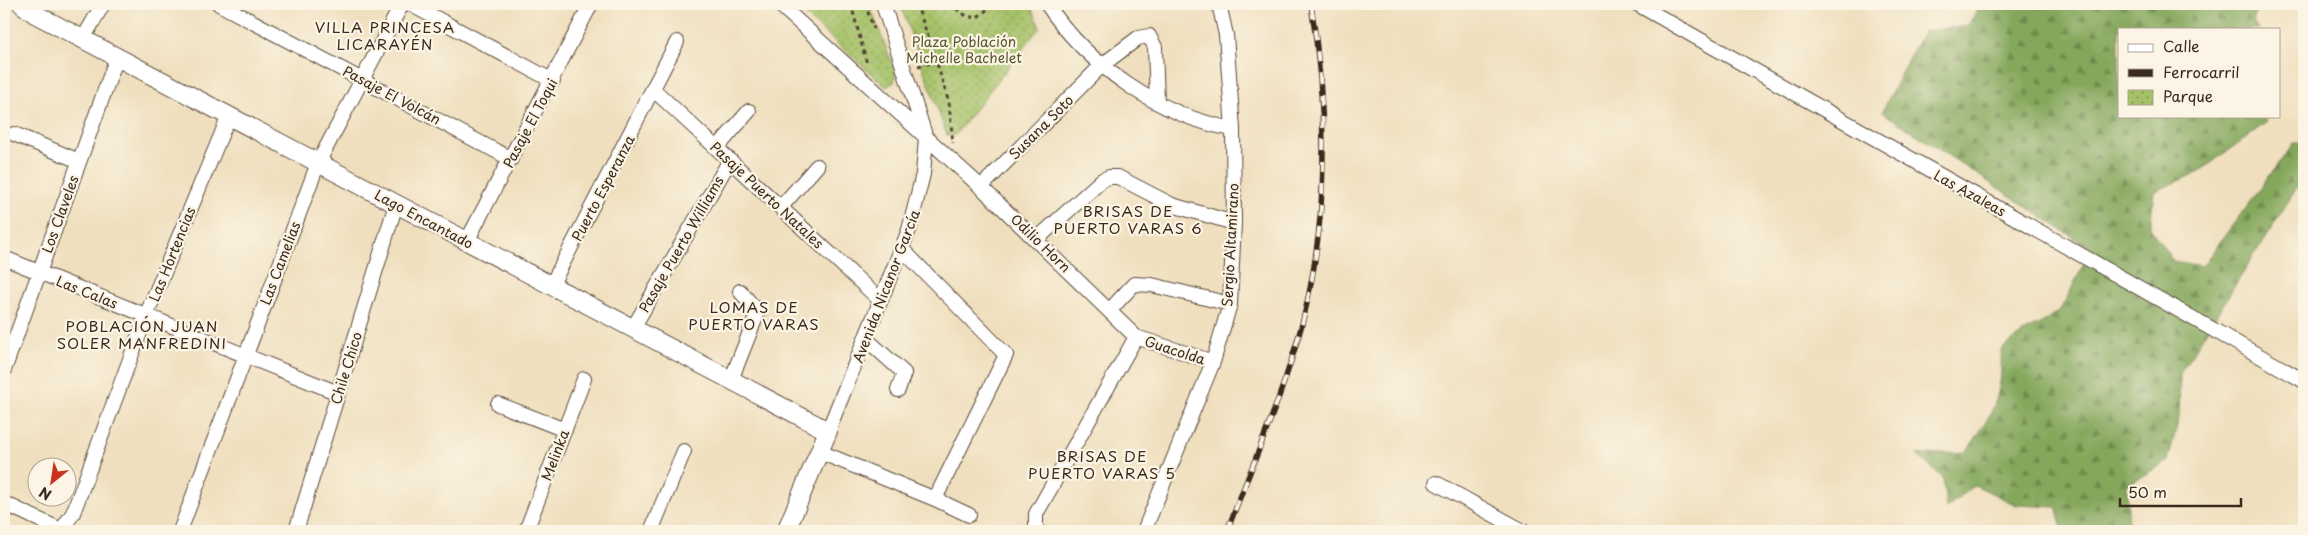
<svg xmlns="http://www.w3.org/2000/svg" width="2308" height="535" font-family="'Playpen Sans',sans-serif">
	<defs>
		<pattern id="forest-firs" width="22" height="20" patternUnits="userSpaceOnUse" patternTransform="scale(1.25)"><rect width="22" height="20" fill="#84a75c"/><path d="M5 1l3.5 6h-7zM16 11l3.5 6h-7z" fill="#6d884b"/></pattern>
		<pattern id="park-dots" width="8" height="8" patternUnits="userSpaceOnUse" patternTransform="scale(1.25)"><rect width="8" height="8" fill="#a5c167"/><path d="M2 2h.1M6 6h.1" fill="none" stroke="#889d54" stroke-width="1.8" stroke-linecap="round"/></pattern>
	</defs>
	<rect width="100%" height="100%" fill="#fcf5e5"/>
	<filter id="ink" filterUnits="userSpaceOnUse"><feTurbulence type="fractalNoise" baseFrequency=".02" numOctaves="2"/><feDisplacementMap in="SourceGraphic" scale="10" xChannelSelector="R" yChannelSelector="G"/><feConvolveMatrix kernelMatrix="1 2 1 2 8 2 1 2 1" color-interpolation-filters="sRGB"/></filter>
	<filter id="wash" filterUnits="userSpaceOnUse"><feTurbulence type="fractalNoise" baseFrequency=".0096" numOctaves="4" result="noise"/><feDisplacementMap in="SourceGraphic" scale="20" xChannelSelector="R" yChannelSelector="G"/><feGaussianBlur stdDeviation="1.12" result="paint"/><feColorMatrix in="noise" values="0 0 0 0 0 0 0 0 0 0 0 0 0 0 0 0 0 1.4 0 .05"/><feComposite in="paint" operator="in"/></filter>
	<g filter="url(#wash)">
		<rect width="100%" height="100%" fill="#efdfbe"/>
		<path fill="url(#forest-firs)" stroke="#60683d" d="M1982,4H2261L2253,20L2259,29H2119V116H2266L2267,122L2200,171L2154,192L2150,228L2173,261L2202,266L2294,143H2304L2303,178L2180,373L2179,418L2168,461L2127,485L2129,531H2063L2056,507L2016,505L1975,485L1946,508L1943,478L1917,455L1966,452C1993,413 2003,398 2001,350L2025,331L2049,319L2059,311L2066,300L2091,249L1882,112L1907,61L1924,31L1967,26Z"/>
		<path fill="url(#park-dots)" stroke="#707642" d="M793,4H869L896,73L894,82L886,87Z
			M900,4H1030L1040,27L955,135H947Z"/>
	</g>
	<g filter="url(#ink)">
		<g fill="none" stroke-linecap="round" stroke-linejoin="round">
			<g stroke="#564536" stroke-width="16">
				<path id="minor" d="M219,4L511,159
					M410,4L553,81
					M779,4L981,187L1136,337L1036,514V531
					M1047,4C1087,65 1161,117 1233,129
					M1637,4L2304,381
					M83,39L103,4
					M654,90L880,300
					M14,134L79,161
					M717,148L749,111
					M981,187L1101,66L1138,38L1149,36L1155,47L1157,102
					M781,207L817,166
					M1037,239L1102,180L1109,177H1118L1172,205L1234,223
					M467,241L591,4
					M4,258L338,393
					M551,286L677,42
					M1110,310L1134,284L1152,285L1230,304
					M633,328L730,160
					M1136,337L1213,362
					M865,338L904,373L898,390
					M4,370L117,57
					M731,380L758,312L740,291
					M498,404L565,430
					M828,431L909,230L923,174L926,138L883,4
					M820,452L935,499L1006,355L901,248
					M1436,483L1523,531
					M935,499L969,515
					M4,503L63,531
					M61,531L73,513L146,316L229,116
					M180,531L318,163L402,4
					M296,531L396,204
					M526,531L584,379
					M651,531L684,451
					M1144,531L1213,362L1230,304L1234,223L1233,129L1226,35L1219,4"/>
			</g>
			<g stroke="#564536" stroke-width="20">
				<path id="tertiary" d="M22,4L35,14L828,431L786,531"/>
			</g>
			<path stroke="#564536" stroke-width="3" stroke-dasharray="4 4" stroke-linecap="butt" d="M851,4L867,64
				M865,4L874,29
				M916,4L931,44L949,103L953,143
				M950,4L965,15L975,18L984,13L987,9L986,4
				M918,66L937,62"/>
			<use href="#minor" stroke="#fff" stroke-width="14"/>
			<use href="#tertiary" stroke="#fff" stroke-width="18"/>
			<g stroke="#3b2a1e" stroke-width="5.5">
				<path id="rail" d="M1227,531C1253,463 1283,395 1302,324C1329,219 1328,111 1311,4"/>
			</g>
			<use href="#rail" stroke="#fcf5e5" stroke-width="4" stroke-dasharray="11" stroke-linecap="butt"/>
		</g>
	</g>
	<g text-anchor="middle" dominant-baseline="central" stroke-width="4.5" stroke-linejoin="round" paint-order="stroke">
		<g font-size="14" fill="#5b5734" stroke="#fcf5e5">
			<text x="964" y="41">Plaza Población<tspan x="964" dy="16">Michelle Bachelet</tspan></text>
		</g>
		<g font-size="14" fill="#3b2a1e" stroke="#fcf5e5">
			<text transform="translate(392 95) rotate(28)">Pasaje El Volcán</text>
			<text transform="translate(530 123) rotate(-62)">Pasaje El Toqui</text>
			<text transform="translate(1041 127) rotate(-45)">Susana Soto</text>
			<text transform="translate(603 188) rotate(-62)">Puerto Esperanza</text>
			<text transform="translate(1970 193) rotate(29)">Las Azaleas</text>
			<text transform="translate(767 195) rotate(43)">Pasaje Puerto Natales</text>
			<text transform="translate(60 214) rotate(-70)">Los Claveles</text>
			<text transform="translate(424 219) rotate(28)">Lago Encantado</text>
			<text transform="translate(1041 243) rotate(44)">Odilio Horn</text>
			<text transform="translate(681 244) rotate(-60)">Pasaje Puerto Williams</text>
			<text transform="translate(1230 245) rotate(-87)">Sergio Altamirano</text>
			<text transform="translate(172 254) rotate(-68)">Las Hortencias</text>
			<text transform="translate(280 263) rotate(-69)">Las Camelias</text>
			<text transform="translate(886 286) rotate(-69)">Avenida Nicanor García</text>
			<text transform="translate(87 292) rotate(22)">Las Calas</text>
			<text transform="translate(1175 350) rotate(18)">Guacolda</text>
			<text transform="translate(346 368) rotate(-73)">Chile Chico</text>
			<text transform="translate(555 455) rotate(-69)">Melinka</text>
		</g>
		<g font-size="15" letter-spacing="1" fill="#3b2a1e" stroke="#fcf5e5">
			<text x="385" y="26">VILLA PRINCESA<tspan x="385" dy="17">LICARAYÉN</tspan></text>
			<text x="1128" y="210">BRISAS DE<tspan x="1128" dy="17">PUERTO VARAS 6</tspan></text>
			<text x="754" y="306">LOMAS DE<tspan x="754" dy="17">PUERTO VARAS</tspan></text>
			<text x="142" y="325">POBLACIÓN JUAN<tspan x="142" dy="17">SOLER MANFREDINI</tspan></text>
			<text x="1102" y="455">BRISAS DE<tspan x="1102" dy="17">PUERTO VARAS 5</tspan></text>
		</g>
	</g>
	<rect width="2308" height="535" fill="none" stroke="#fcf5e5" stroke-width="20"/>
	<rect x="2118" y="28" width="162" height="90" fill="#fcf5e5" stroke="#afa495"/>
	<rect x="2128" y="44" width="25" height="8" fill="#ffffff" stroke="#afa495"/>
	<text x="2163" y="52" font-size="15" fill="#3b2a1e">Calle</text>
	<rect x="2128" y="69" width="25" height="8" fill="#3b2a1e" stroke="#afa495"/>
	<text x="2163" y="78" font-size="15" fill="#3b2a1e">Ferrocarril</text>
	<rect x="2128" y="90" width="25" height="15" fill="url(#park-dots)" stroke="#afa495"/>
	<text x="2163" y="102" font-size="15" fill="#3b2a1e">Parque</text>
	<g transform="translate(52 482) rotate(210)"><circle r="24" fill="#fcf5e5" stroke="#afa495"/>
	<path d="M0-4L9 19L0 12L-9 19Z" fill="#c8321e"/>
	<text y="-8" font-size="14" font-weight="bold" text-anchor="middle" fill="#3b2a1e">N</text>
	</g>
	<path d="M2120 498v8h121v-8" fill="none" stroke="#3b2a1e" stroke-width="2.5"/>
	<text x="2128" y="498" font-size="15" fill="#3b2a1e" stroke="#fcf5e5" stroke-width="4" paint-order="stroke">50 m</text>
</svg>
